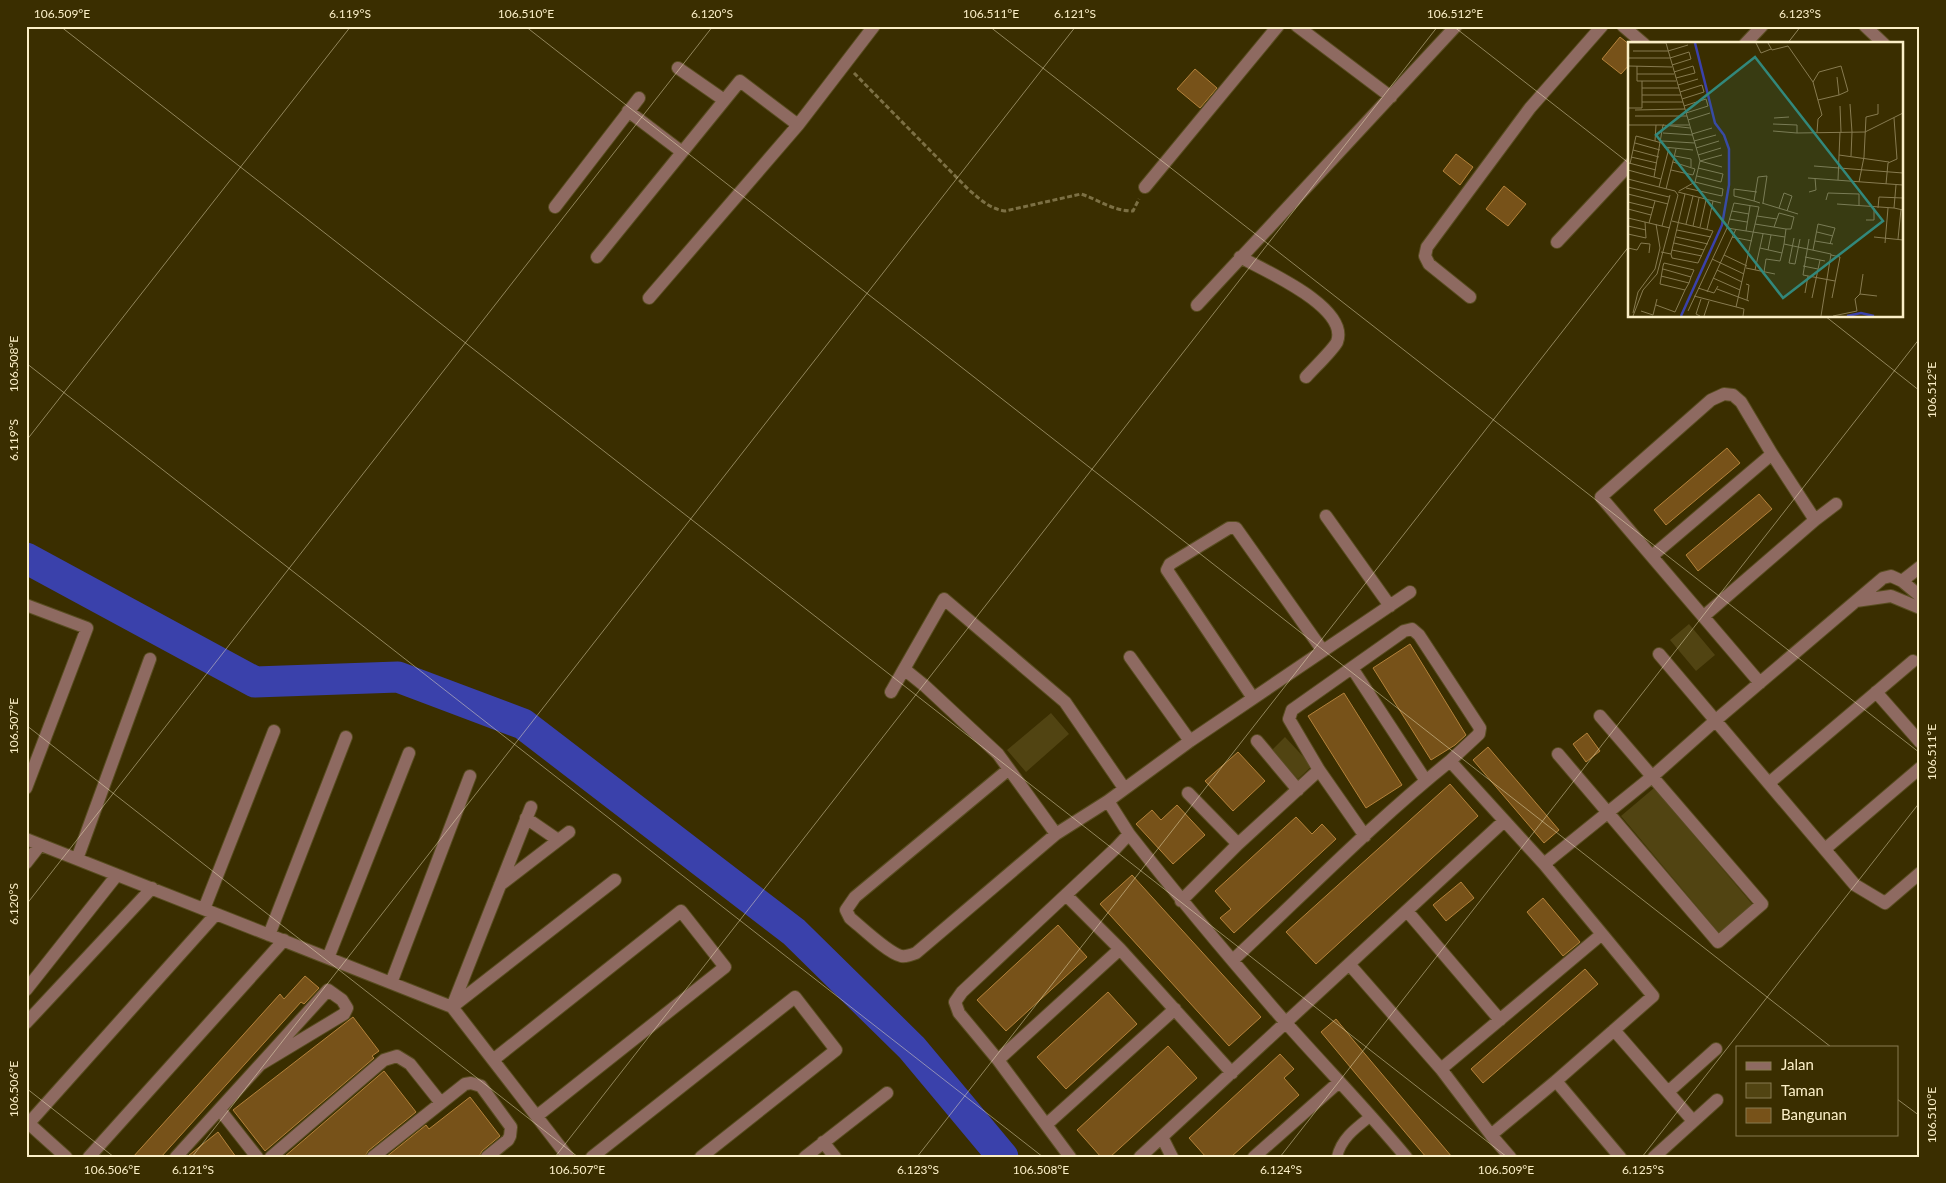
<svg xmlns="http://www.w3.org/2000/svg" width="1946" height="1183" font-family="Lato,sans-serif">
	<rect width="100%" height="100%" fill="#3a2e00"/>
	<path fill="#514412" d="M1689,624L1715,655L1696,671L1670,640Z
		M1051,713L1069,734L1026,772L1007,750Z
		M1285,737L1312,766L1298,779L1272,750Z
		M1654,788L1753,905L1719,933L1621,816Z"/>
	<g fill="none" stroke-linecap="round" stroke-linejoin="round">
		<path stroke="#3a41ab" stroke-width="31" d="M26,558L255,682L398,677L523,724L794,932L912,1048L1003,1157"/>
	</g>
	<path fill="#775219" stroke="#b5833b" d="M1620,37L1630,45V64L1621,74L1602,59Z
		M1195,69L1217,88L1200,108L1177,89Z
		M1456,154L1473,167L1460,185L1443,171Z
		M1504,186L1526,204L1508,226L1486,209Z
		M1727,448L1740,463L1666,525L1654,510Z
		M1759,494L1772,509L1698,571L1686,555Z
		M1410,644L1466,735L1455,745L1431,760L1373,668Z
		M1344,693L1402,785L1366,808L1308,716Z
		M1587,733L1600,751L1586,762L1573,744Z
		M1488,747L1559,830L1544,843L1473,760Z
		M1238,752L1265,781L1233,811L1205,781Z
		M1450,784L1478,816L1316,964L1286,932Z
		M1177,805L1205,835L1173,864L1136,824L1152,810L1161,820Z
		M1296,817L1312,834L1322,824L1336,839L1234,933L1220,918L1231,909L1215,891Z
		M1132,875L1261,1017L1229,1046L1100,904Z
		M1461,882L1474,898L1446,921L1433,905Z
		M1543,898L1580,942L1563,956L1527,912Z
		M1058,925L1087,957L1006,1031L977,1000Z
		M1585,969L1598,984L1483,1083L1471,1069Z
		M305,976L319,988L304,1004L301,1002L161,1157H133L280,994L284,999Z
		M1108,992L1137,1024L1066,1089L1037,1057Z
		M353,1017L379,1051L372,1056L374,1058L265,1151L233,1110Z
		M1336,1019L1354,1041L1452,1157H1426L1356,1074L1321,1032Z
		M1168,1046L1197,1078L1110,1157H1101L1077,1130Z
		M1280,1054L1294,1069L1284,1078L1299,1095L1231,1157H1206L1189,1138Z
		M384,1071L416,1112L368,1151L365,1157H284Z
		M470,1097L500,1136L482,1151L479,1157H386L426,1125L429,1129Z
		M218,1132L236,1157H187L188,1156Z"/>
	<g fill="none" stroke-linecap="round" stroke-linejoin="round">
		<g stroke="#594d20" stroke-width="12">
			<path id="lane" d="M1337,1157C1341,1138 1357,1127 1371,1116"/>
		</g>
		<g stroke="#594d20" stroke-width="14">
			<path id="street" d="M1297,26L1391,97
				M1623,26L1644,44
				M1865,26L1884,44
				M1745,44L1762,26
				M678,68L724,100
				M628,111L682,152
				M798,125L874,26
				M1145,187L1278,26
				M555,207L639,98
				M1557,242L1630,164
				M597,257L740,81L798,125L649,298
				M1240,257C1263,270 1350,307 1337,342C1333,350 1313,369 1306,377
				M1470,297L1429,264L1425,256L1427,247L1530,108L1602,26
				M1197,305L1456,26
				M1326,516L1390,606
				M1652,556L1772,454
				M1902,581L1920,567
				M1856,601L1891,596L1920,608
				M26,605L87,628L26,788
				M1704,616L1815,520L1836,504
				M1659,654L1855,885L1885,903L1920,873
				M1130,657L1190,741
				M1352,668L1426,781
				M1760,683L1601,497L1711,400L1724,394L1733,395L1741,402L1772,454L1815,520
				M891,692L904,669
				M1876,692L1920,742
				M1253,698L1167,570L1170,564L1229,528H1236L1323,651
				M1257,741L1298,790
				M1558,754L1718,942L1762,904L1600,716
				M1009,769L855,897L846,910L850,918C861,927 888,953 901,956C906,957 911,955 916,953L1056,834
				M1769,783L1913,661
				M1188,793L1238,844
				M1108,801L1056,834L998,754L925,686L904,669L944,599L1065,702L1124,788
				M526,818L558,840
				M1129,834L1108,801L1190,741L1410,592
				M1365,836L1319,770L1289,719L1292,710L1404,631L1412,629L1419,635L1480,728L1479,734L1450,761L1544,864L1653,776L1716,720L1883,578L1891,576L1902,581L1920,596
				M26,839L452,1007L568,1157
				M1825,849L1920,768
				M77,859L150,659
				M26,863L40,845
				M500,885L569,832
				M1066,895L1120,949L1232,1073
				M1181,901L1238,844L1319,770
				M204,909L274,731
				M1407,911L1500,1020
				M1602,934L1653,996L1556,1081L1620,1157
				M269,935L346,737
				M328,958L409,753
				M1233,960C1305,893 1374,822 1450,761
				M1349,964L1441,1069L1491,1135L1510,1157
				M391,983L470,776
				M26,990L117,875
				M452,1007L531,807
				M452,1007L615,880
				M26,1023L152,888
				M1614,1030L1693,1121
				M493,1060L681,911L725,967L537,1116
				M998,1060L1120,949
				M1441,1069L1602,934L1544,864
				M1668,1092L1716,1049
				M220,1110L257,1157
				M26,1121L66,1157
				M29,1123L216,914
				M1047,1124L1175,1009
				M1491,1135L1556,1081
				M1162,1137L1172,1157
				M823,1142L835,1157
				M89,1157L284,940
				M176,1157L328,990L342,1000L347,1008L344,1014L261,1064
				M271,1157L384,1060L397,1056L410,1064L441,1103
				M373,1157L465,1084L471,1083L481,1086L511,1127L510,1136L508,1140L487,1157
				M592,1157L795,997L836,1050L701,1157
				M805,1157L887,1093
				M1070,1157L998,1060L959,1013L955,1002L962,992L1116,848L1129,834C1180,899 1233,962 1287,1024C1326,1068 1368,1111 1406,1157
				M1140,1157L1504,821
				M1254,1157L1339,1082
				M1654,1157L1717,1100"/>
		</g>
		<path stroke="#7c7044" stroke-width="3" stroke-dasharray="5 2.5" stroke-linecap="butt" d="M854,73L969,190C981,200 990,209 1005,211L1081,194C1099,200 1113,211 1133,211L1139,199"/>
		<use href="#lane" stroke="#8e6a61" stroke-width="10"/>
		<use href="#street" stroke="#8e6a61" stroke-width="12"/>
	</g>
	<path fill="none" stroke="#fbefc7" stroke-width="1" stroke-opacity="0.45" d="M60,26L1507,1157M525,26L1831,1047M989,26L1920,753M1453,26L1630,164M1918,26L1920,28M1787,44L1801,26M1825,316L1920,391M26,363L1043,1157M26,441L351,26M26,725L578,1157M26,905L713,26M26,1088L114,1157M1897,1099L1920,1116M192,1157L1076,26M555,1157L1438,26M917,1157L1630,245M1280,1157L1920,338M1642,1157L1920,802"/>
	<g transform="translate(1628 42)">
		<rect width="275" height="275" fill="#3a2e00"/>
		<path fill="none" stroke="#3a41ab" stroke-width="2.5" d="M53,274L94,183L101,143V107L96,93L87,81L67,1M219,274L233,271L246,274"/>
		<path fill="none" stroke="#877b50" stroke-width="1" d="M0,1H38M38,1L72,119L67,140L51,149M128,1L133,11L143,7M140,1L144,8L160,4L185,40L194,73L190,77L189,90M5,9H40L60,3M0,16H42L61,10L63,17L44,23M0,24L44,25M9,24V39H48M46,30L65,24L67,31L48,36M9,32H46M185,40L191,30L213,24L220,49L211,53M50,43L70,37M14,46H51M52,50L74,43L76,50L54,57M14,53H53M190,58L211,53L209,35M14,60H55M222,62L224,90M56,64L78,57L80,64L58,71M212,64L213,90M0,66H14V39M7,68L57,67M7,74H59M146,76L161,75M60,78L82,71M0,83H36M42,83H61M145,89L169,91V83L145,82M35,91L65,93M169,91L237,90L275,71M64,92L84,86M27,99L28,83M34,99L67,101M66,99L88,93M7,101L32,108M36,105L65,108M68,106L91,99M5,108L31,115M70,113L93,106M211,113L261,120M47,114L63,117V125M223,114L224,90M3,115L29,121M72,119L94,113M72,119L94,125M1,121L28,128M2,122L8,94L34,101M186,124L275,131M0,128L33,137M43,128L65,133L67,127L45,120M69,134L93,140L95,132L70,126M26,135L35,83L62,86M180,136L275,143M0,137L31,145M210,138L212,90M231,140L236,115L238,75L250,72V62M258,142L260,121L269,117L266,76M268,143L266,166L275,168M0,145L41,155M58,146L94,154L95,147L67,140M38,147L48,107M50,150L93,161M181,150L188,148L187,136M0,152L40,162M198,158L200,151L231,152V164M126,159L106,154V147L129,150M0,160L25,166M132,161L126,159L130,135L139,134L135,161M134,161L170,172M209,162L266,166M151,166L156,151L164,154L159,169M250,166L251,155L275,156M0,167L23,173M104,169L121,172M129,174L149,177M0,176L42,186M101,177L119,180M238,178H246V166M44,179L85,189L76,208L46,201M21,181L27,159M58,182L65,154M127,182L158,187M0,184L18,188M34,184L42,153M65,184L71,156M72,185L78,158M146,185L151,171L166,175L163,187H158L156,202L203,212L193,274M99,186L157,195M79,187L85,159M49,188L83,195M118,189L122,164M189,190L205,194M0,192L18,196L17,180M48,195L80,202M104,195L124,199M246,195L275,198M166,196L161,221L167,222L172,197M181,197L175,233L207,239M270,197L273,167M187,199L205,202M257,201L260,166M0,206L9,208L13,201L22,202L21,211M132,206L154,211L156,202M44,208L74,214M140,208L143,193M185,208L190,182L207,186L202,202M33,210L43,212L57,152M43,212L44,216L70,221L76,208M96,213L119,224M203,213L212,215L204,256M177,215L197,219M84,217L116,232M175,224L190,227M118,226L147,232M35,227L63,235L66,228L36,221L35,224L32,242L57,248L61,241M89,228L114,240M127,228L135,192M136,230L138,217L152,219L154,211M235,232L232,252L249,254M33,234L61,241L63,235M85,236L112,248M118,242L121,243L119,258M70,246L86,251L90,244M89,247L121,259M79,250L108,187M177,251L180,234M66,254L116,267L115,274M184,256L192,218M28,263L47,270L57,248M13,269L25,273L29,257M60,269L99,186L106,161L131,165L108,265M5,271L10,250L27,227L32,206L28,182M5,274L15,248L29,232L50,153L47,149L31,145L41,106M72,274L68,272L73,257M76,274L81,259M205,274L229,269L227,257L232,252"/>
		<path fill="#32887b" fill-opacity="0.15" stroke="#32887b" stroke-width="2.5" d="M127,15L255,179L155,256L28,93Z"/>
		<rect width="275" height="275" fill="none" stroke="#fbefc7" stroke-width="2.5"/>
	</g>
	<rect width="1946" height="1183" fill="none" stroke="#3a2e00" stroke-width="55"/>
	<rect x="1736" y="1046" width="162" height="90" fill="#3a2e00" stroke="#877b50"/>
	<rect x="1746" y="1062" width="25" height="8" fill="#8e6a61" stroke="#877b50"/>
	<text x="1781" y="1070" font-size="15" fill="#fbefc7">Jalan</text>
	<rect x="1746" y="1083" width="25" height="15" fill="#514412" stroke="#877b50"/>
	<text x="1781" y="1096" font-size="15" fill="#fbefc7">Taman</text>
	<rect x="1746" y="1108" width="25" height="15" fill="#775219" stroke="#877b50"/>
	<text x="1781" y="1120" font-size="15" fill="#fbefc7">Bangunan</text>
	<rect x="28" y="28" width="1890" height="1128" fill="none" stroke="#fbefc7" stroke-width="2"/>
	<g font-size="12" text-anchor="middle" fill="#fbefc7">
		<text x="62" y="18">106.509°E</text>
		<text x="350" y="18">6.119°S</text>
		<text x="526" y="18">106.510°E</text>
		<text x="712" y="18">6.120°S</text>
		<text x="991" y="18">106.511°E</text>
		<text x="1075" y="18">6.121°S</text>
		<text x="1455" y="18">106.512°E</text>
		<text x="1800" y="18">6.123°S</text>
		<text transform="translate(14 364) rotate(-90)" y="4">106.508°E</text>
		<text transform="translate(1932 390) rotate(-90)" y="4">106.512°E</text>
		<text transform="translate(14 440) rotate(-90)" y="4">6.119°S</text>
		<text transform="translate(14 726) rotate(-90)" y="4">106.507°E</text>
		<text transform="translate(1932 752) rotate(-90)" y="4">106.511°E</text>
		<text transform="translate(14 904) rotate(-90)" y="4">6.120°S</text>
		<text transform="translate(14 1089) rotate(-90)" y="4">106.506°E</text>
		<text transform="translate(1932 1115) rotate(-90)" y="4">106.510°E</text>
		<text x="112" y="1174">106.506°E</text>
		<text x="193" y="1174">6.121°S</text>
		<text x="577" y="1174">106.507°E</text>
		<text x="918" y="1174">6.123°S</text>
		<text x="1041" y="1174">106.508°E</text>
		<text x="1281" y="1174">6.124°S</text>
		<text x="1506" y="1174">106.509°E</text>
		<text x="1643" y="1174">6.125°S</text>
	</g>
</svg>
